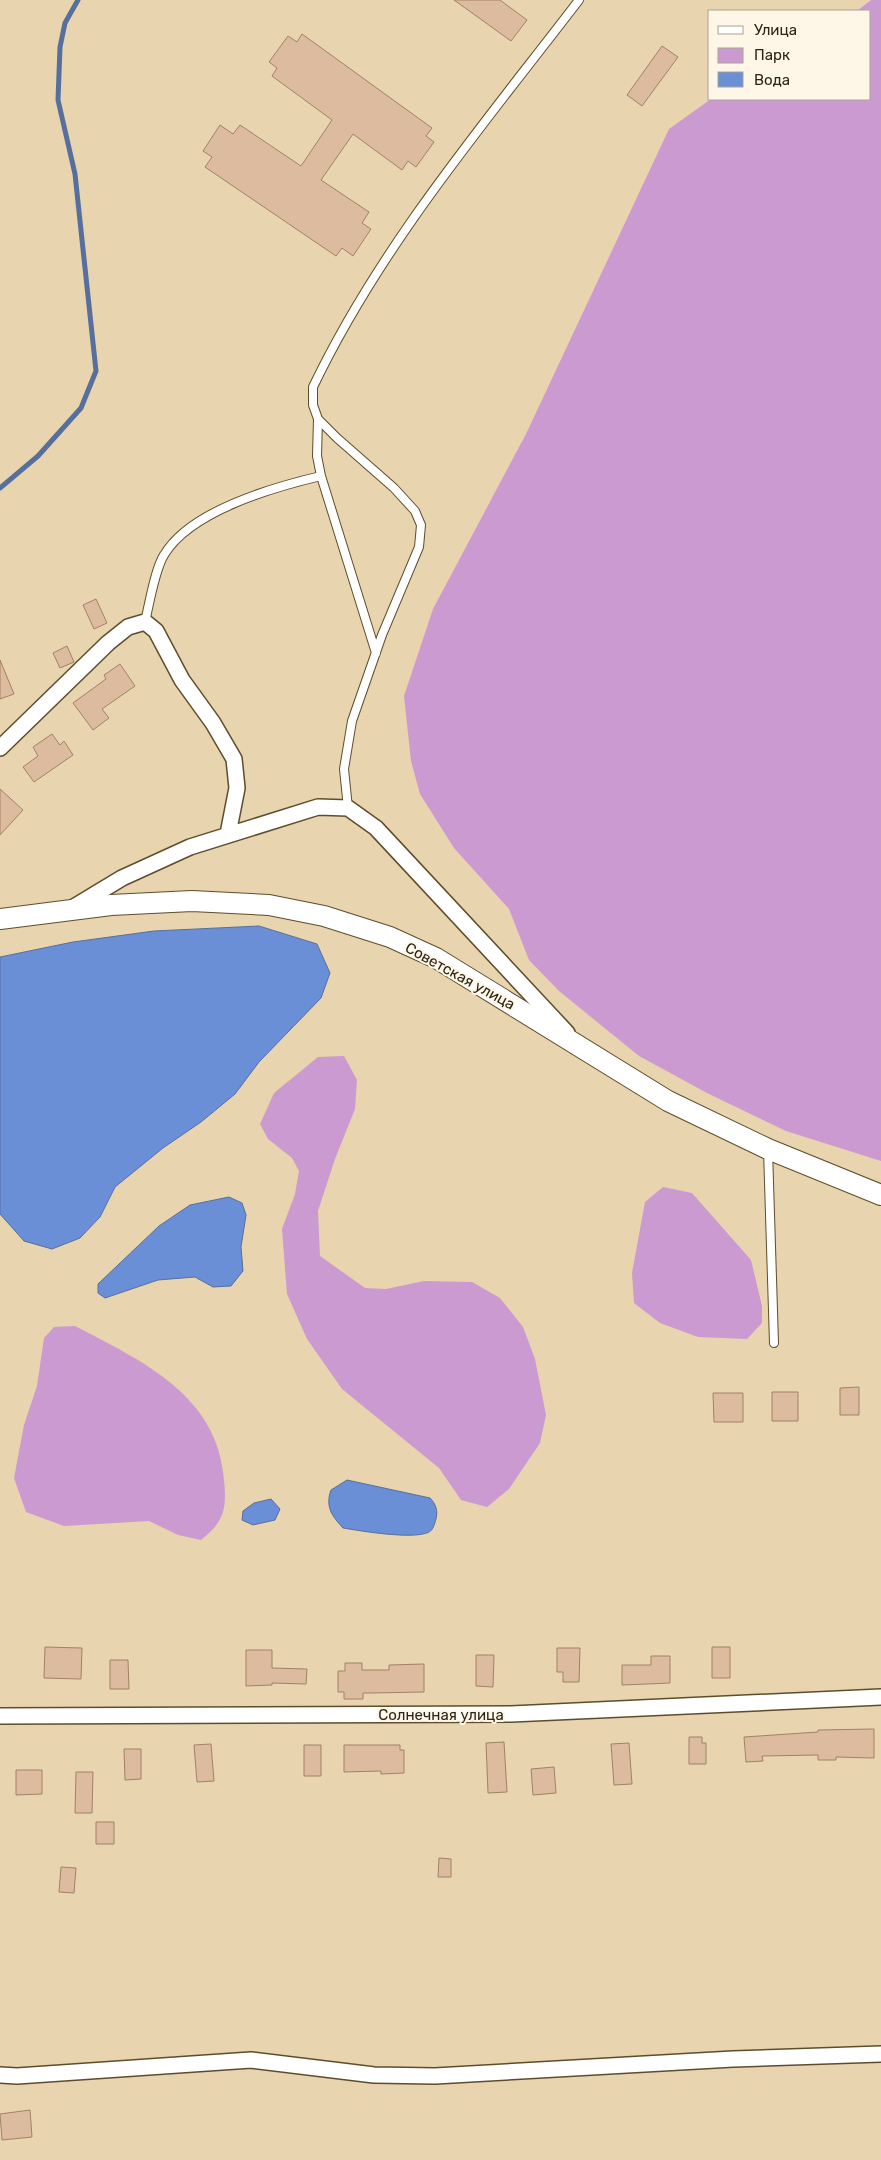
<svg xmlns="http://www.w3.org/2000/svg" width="881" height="2160" font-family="Rubik,sans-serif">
	<rect width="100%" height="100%" fill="#e8d4ae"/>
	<path fill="#cb9ad1" d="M871,0H881V1161L786,1131L707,1093L639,1056L559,991L529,960L509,909L454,848L420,794L411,761L404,696L433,609L526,434L669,129L711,99H870V11H857Z
		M344,1056L357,1080L355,1109L335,1159L318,1211L320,1256L365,1288L386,1289L424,1281L472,1282L500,1298L523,1327L535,1359L546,1415L540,1443L509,1489L487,1507L461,1500L439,1468L342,1389L307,1339L287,1294L282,1229L295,1194L299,1171L292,1158L268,1139L260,1124L274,1093L318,1057Z
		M663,1187L692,1193L751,1260L762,1306V1323L747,1339L698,1337L660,1323L634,1303L632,1273L645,1202Z
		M75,1326C142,1361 218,1395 224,1480C227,1509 224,1522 201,1540L178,1535L149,1521L64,1526L26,1512L14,1478L24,1425L37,1386L44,1338L54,1327Z"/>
	<path fill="#6a8fd7" stroke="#576f9d" d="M259,926L317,944L330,973L321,998L259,1062L235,1094L201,1122L163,1148L115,1187L100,1217L80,1238L52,1249L24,1241L0,1214V957L73,942L154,931Z
		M229,1197L242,1203L246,1215L241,1247L243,1271L231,1286L213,1287L195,1277L158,1280L105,1298L98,1293V1284L159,1226L190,1205Z
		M347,1480L430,1498C436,1504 438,1511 436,1519C435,1523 433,1530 429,1532C414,1540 361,1531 343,1528C332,1516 325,1507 331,1490Z
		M271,1499L280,1509L275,1520L253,1525L242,1520L243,1511L254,1503Z"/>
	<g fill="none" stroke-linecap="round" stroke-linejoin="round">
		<path stroke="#576f9d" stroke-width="5" d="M0,488L38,456L81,408L96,371L75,174L58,100L60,47L65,23L78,0"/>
	</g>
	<path fill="#dcbb9f" stroke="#a18267" d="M454,0H500L527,20L511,41Z
		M302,34L432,128L426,136L434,142L416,167L408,161L402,170L353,134L321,180L369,212L362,223L371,229L353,256L342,248L336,256L205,167L212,157L203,151L220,125L233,134L240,125L301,166L332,120L272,76L277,68L269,62L288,36L297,42Z
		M662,46L678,57L642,106L627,95Z
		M96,599L107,623L94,629L83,605Z
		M67,646L74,662L60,668L53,653Z
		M0,660L14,694L0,699Z
		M120,664L135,686L102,709L109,718L93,730L73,703L106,679L104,675Z
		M52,734L60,745L64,741L73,755L34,782L23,767L38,756L33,747Z
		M0,789L23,810L0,835Z
		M859,1387V1415H840V1388Z
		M772,1392H798V1421H772Z
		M713,1393H743V1422H714Z
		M45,1647L82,1648L81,1679L44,1678Z
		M712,1647H730V1678H712Z
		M557,1648H580L579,1682H563V1672H557Z
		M246,1650H272V1668L307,1669L306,1684L272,1683V1685L246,1686Z
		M476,1655H494L493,1687L476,1686Z
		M651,1656H670V1683L622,1685V1665H651Z
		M110,1660H128L129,1689H110Z
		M345,1663H362V1670H389V1665L424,1664V1692L372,1693H363V1699H344V1692H338V1671H345Z
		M874,1729V1758L836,1757V1760H818V1755L762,1756L763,1761L746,1762L744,1737L818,1732V1730Z
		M689,1737H702V1743H706V1764H689Z
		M504,1742L507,1792L488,1793L486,1743Z
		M629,1743L632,1784L614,1785L611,1744Z
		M211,1744L214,1781L197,1782L194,1745Z
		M304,1745H321V1776H304Z
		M344,1745H400V1750H404V1773L381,1774V1771L344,1772Z
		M124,1749H141V1779L125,1780Z
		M554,1767L556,1793L533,1795L531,1769Z
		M16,1770H42V1794L16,1795Z
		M76,1772H93L92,1813H75Z
		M96,1822H114V1844H96Z
		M439,1858L451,1859V1877H438Z
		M61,1867L76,1868L74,1893L59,1892Z
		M30,2110L32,2137L2,2140L0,2114Z"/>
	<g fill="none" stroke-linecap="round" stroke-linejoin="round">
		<g stroke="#5e4d2b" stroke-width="10">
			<path id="lane" d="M318,419L317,456L321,476L376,653
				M145,622C149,605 155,569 164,555C190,511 274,487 321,476
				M348,808L344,769L352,721L382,635L419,547L421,525L415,511L394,488L337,438L318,419L313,405V387C381,245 484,124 579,0
				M768,1150L774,1343"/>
		</g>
		<g stroke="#5e4d2b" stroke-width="18">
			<path id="street" d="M0,748L108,643L128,627L145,622L156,631L182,680L213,723L234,759L237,788L228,834
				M74,907L122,878L190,847L318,807L348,808L376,828L567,1033
				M0,1716L511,1714L881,1697
				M0,2075L17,2076L251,2060L374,2075L435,2076L733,2059L881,2054"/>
		</g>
		<g stroke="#5e4d2b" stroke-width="22">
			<path id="secondary" d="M0,919L111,905L192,901L269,905L324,916L390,937L436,958L668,1101L768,1149L881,1195"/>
		</g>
		<use href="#lane" stroke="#fff" stroke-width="8"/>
		<use href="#street" stroke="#fff" stroke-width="15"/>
		<use href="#secondary" stroke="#fff" stroke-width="20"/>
	</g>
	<g text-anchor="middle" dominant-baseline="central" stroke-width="4" stroke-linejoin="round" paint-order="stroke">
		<g font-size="15" fill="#2c2516" stroke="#fef6e7">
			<text transform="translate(460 976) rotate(29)">Советская улица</text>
			<text x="441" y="1715">Солнечная улица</text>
		</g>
	</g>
	<rect x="708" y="10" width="162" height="90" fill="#fef6e7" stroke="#aaa293"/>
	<rect x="718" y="26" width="25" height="8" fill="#ffffff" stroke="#aaa293"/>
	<text x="754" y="35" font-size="15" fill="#2c2516">Улица</text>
	<rect x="718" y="48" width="25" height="15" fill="#cb9ad1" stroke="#aaa293"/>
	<text x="754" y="60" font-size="15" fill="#2c2516">Парк</text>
	<rect x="718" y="72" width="25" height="15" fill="#6a8fd7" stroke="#aaa293"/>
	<text x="754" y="85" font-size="15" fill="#2c2516">Вода</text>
</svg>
